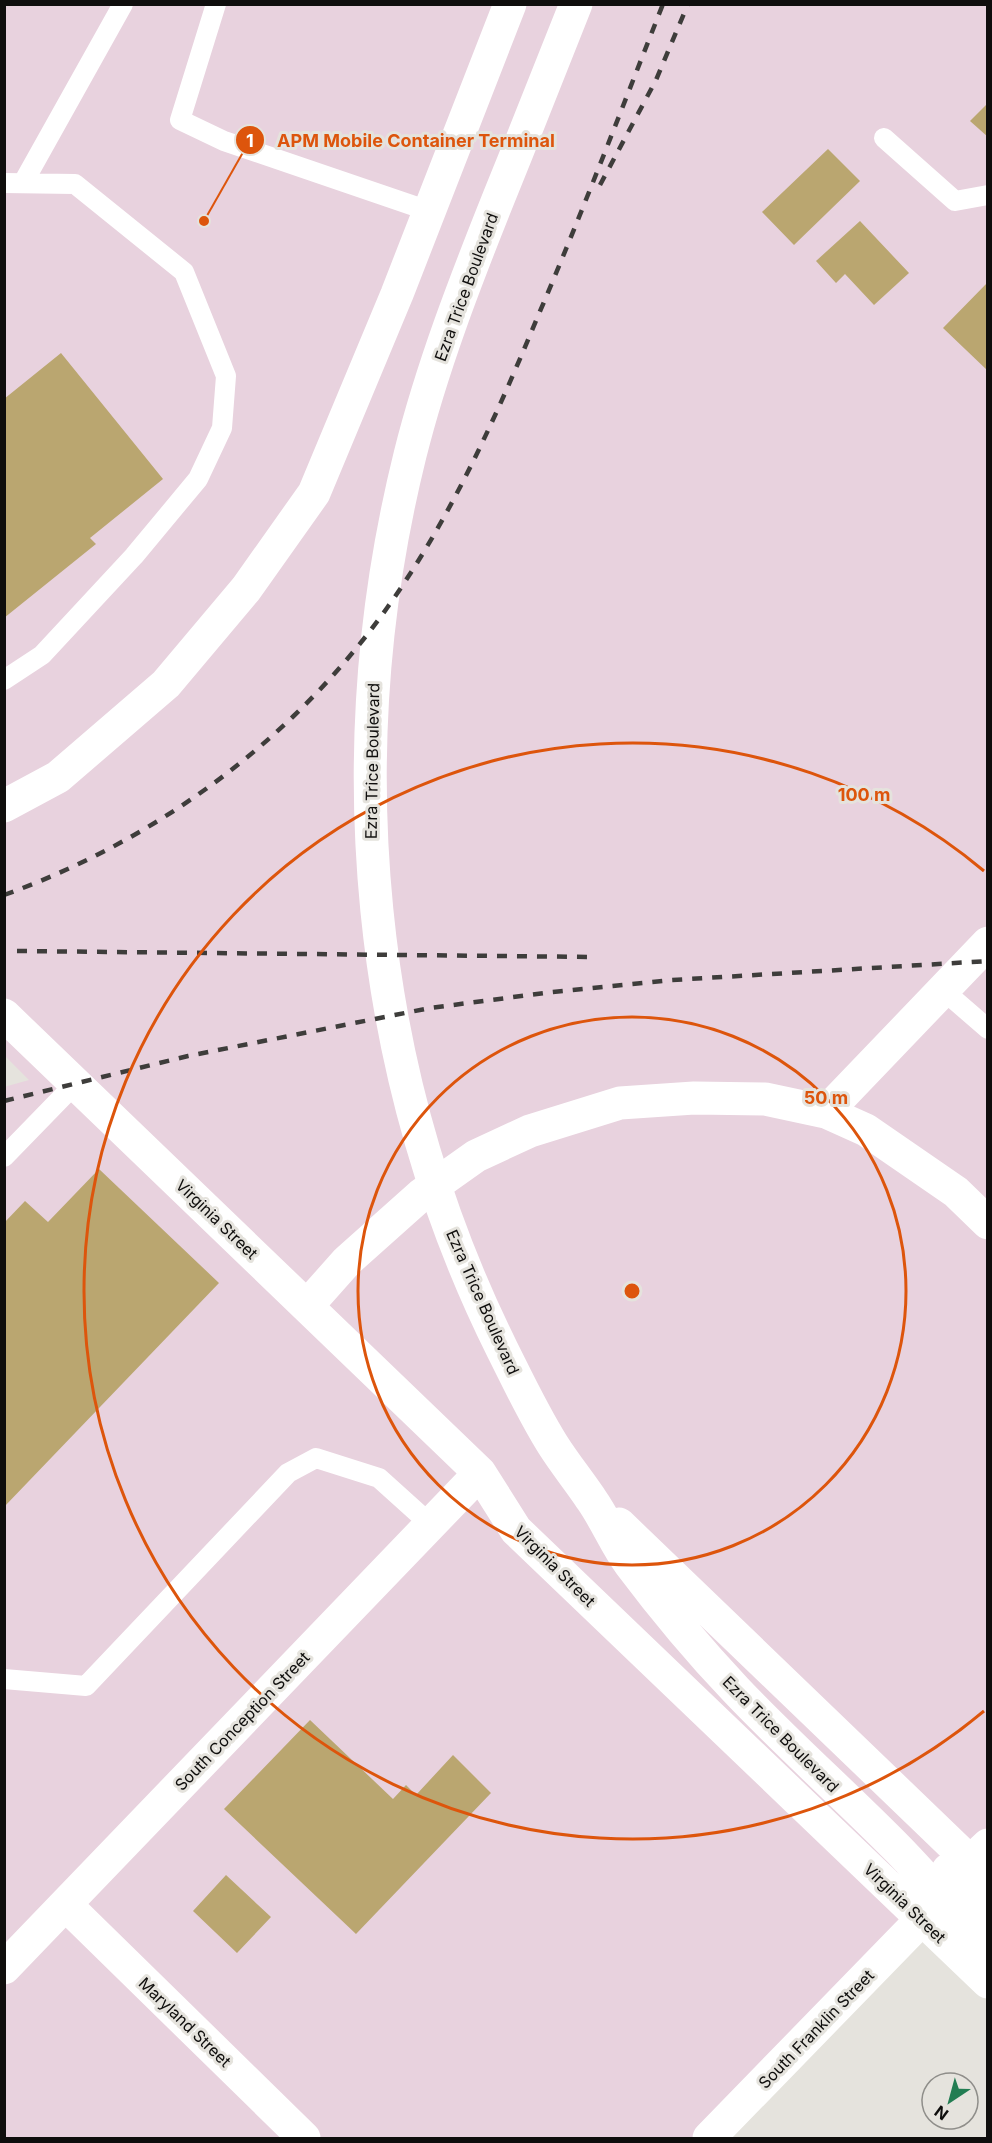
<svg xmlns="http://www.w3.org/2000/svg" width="992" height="2143" font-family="Inter,sans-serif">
	<rect width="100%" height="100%" fill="#e5e3dd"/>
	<path fill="#e8d2de" d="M5,5H987V1873L709,2138H5L4,1087L29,1080L4,1055Z"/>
	<path fill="#baa670" d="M988,103V137L970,121Z
		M828,149L860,181L794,245L762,212Z
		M860,221L909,273L874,305L845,274L836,283L816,261Z
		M988,282V371L943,328Z
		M61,353L163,479L90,538L96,544L4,618V399Z
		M99,1169L219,1283L4,1507V1223L25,1201L48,1222Z
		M310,1720L393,1799L406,1785L416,1795L453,1755L491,1793L356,1934L224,1809Z
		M226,1875L271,1917L237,1953L193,1911Z"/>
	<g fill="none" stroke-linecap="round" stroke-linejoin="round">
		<path stroke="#fff" stroke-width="20" d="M216,4L180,120L224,141L429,211
			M884,138L955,201L988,195
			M4,183L75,184L184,272L226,376L222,428L198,479L134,556L42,655L4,680
			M23,183L123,4
			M943,990L988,1029
			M4,1157L75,1084
			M4,1679L86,1686L288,1473L316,1458L379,1478L430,1524"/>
		<path stroke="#fff" stroke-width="33" d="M826,1112L988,943
			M307,1306L347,1261L421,1195L476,1156L530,1131L620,1103L694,1098L765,1099L826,1112L866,1130L956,1192L988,1223
			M970,1862L988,1845
			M66,1905L304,2138
			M709,2138L922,1919"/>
		<path stroke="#fff" stroke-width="33" d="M576,4C550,69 525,133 499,197C465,282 432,367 410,455C336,753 365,1073 502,1349C518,1381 534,1415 553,1445C565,1464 579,1481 591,1499C606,1520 615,1544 630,1564C663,1608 698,1650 736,1690C788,1745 846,1796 899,1850C930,1882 958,1915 988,1947
			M4,806L58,777L166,684L246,589L314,493L397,294L510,4
			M4,1015L480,1473L516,1530L988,1982
			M619,1524L988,1879
			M948,1870L988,1908
			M4,1968L480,1473"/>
		<path stroke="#3e3d3b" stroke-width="4.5" stroke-dasharray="10 10" stroke-linecap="butt" d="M600,185L656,80L688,4
			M4,895C157,840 293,740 387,608C451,518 496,417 538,316C582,213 622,108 663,4
			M17,951L596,957
			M4,1101L188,1056L430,1008L552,992L672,980L988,961"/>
	</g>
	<g fill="none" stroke="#dd550c" stroke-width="3">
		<circle cx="632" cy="1291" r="274"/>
		<path d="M984 1711A548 548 0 1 1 984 871"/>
	</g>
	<g text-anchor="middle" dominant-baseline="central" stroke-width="6" stroke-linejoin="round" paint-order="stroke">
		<g font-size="16" fill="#0f0e0d" stroke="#e5e3dd">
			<text transform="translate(466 287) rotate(-70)">Ezra Trice Boulevard</text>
			<text transform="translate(372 761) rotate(-89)">Ezra Trice Boulevard</text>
			<text transform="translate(217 1219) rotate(44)">Virginia Street</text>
			<text transform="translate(483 1302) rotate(66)">Ezra Trice Boulevard</text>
			<text transform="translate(555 1566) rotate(45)">Virginia Street</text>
			<text transform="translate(242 1721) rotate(-46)">South Conception Street</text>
			<text transform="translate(781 1734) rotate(45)">Ezra Trice Boulevard</text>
			<text transform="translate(905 1903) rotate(44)">Virginia Street</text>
			<text transform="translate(185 2022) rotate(44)">Maryland Street</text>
			<text transform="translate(816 2029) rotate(-46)">South Franklin Street</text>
		</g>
	</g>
	<circle cx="632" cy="1291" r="9" fill="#dd550c" stroke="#e5e3dd" stroke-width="3"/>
	<g font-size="18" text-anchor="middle" font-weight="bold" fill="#dd550c" stroke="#e5e3dd" stroke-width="6" stroke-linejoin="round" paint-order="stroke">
		<text x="864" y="801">100 m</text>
		<text x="826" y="1104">50 m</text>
	</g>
	<path fill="none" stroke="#dd550c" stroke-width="2" d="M204 221L250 140"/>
	<g fill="#dd550c" stroke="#e5e3dd" stroke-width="2">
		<circle cx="204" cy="221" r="6"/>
		<circle cx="250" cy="140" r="15"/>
	</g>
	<g font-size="18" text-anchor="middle" font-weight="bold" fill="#fff">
		<text x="250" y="147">1</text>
	</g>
	<g font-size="18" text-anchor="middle" font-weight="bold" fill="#dd550c" stroke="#e5e3dd" stroke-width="6" stroke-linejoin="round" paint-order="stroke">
		<text x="416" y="147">APM Mobile Container Terminal</text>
	</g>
	<rect width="992" height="2143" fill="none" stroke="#0f0e0d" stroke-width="12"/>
	<g transform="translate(950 2101) rotate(216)"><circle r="28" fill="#e5e3dd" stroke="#8f8e8a" stroke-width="1.5"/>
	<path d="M0-4.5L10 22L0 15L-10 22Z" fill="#227d52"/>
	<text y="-9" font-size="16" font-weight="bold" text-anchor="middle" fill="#0f0e0d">N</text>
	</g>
</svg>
